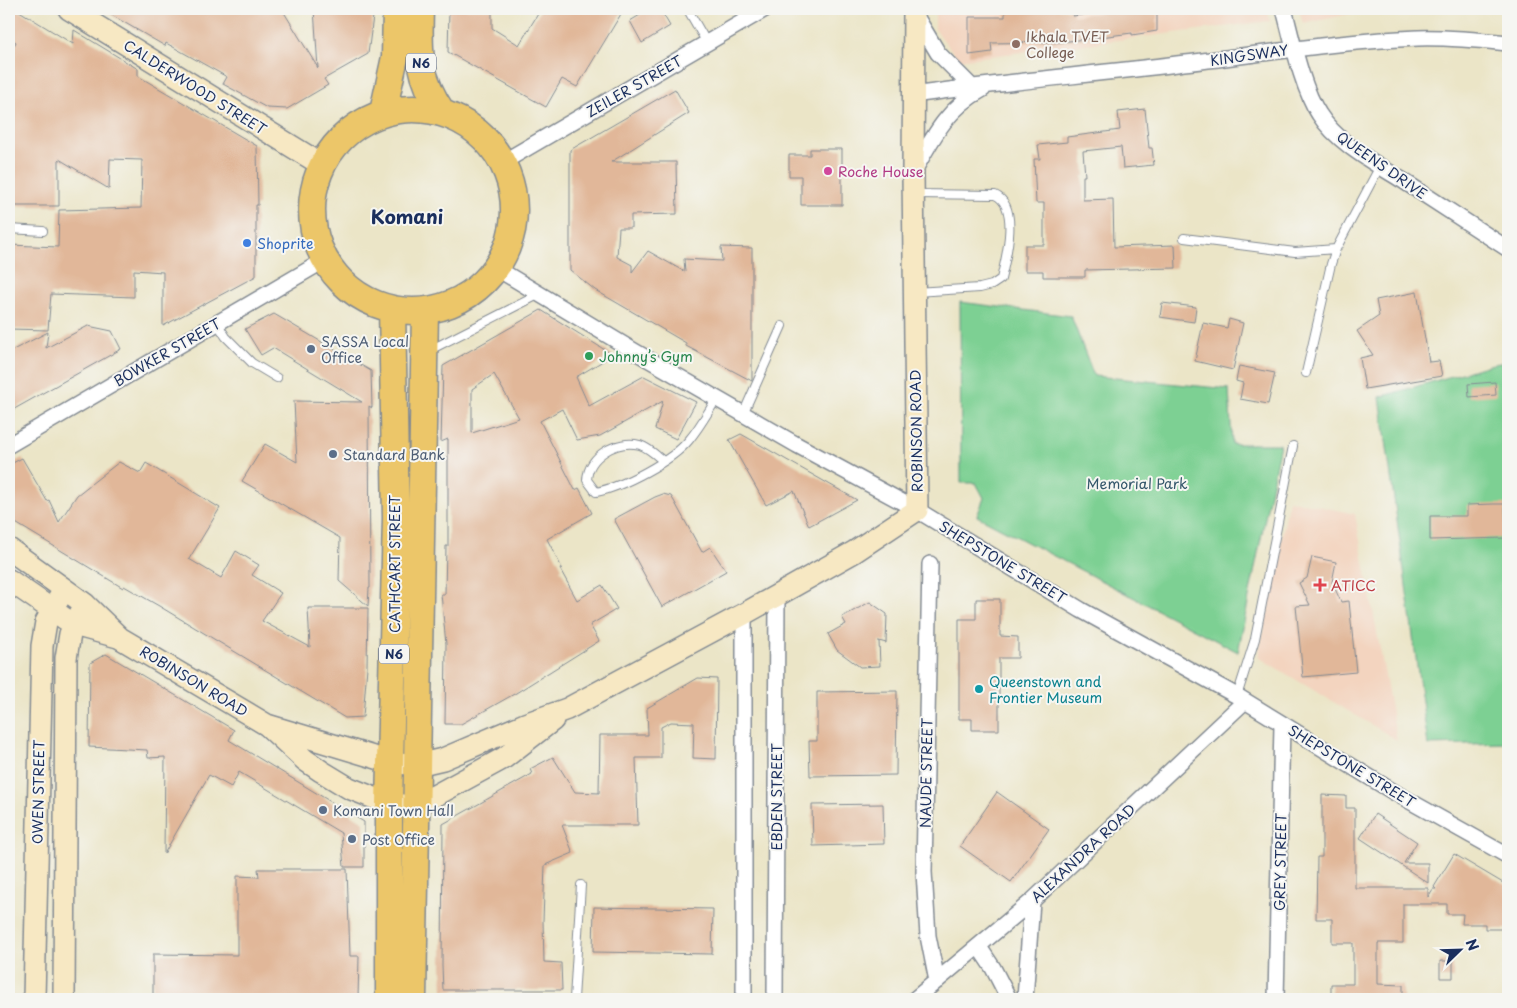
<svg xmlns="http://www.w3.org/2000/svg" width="1517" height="1008" font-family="'Playpen Sans',sans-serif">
	<rect width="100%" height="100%" fill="#f6f6f2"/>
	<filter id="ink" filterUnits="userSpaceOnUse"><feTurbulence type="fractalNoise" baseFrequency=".02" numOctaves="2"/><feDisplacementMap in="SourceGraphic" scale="10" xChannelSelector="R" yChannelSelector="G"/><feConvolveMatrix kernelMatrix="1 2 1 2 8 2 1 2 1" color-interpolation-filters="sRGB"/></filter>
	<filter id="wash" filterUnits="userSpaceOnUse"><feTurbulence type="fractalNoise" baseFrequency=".0096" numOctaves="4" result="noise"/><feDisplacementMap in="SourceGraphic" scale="20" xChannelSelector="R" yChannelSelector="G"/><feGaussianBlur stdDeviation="1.12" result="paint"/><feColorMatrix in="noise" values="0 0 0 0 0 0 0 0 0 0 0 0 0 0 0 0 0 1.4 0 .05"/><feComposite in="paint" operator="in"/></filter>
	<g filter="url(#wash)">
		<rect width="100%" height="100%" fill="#ebe5c7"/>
		<path fill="#f3d4bf" d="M935,9H1267L1270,21L959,60L935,29Z
			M1299,9H1372L1303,24Z
			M1289,500L1355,514L1397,740L1258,657Z"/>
		<path fill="#7dd093" stroke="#4c8078" d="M960,302L1071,316L1094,376L1229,389L1232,444H1280L1238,652L977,516L984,498L976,483H961Z
			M1508,362V743L1428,745L1380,397L1493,364Z"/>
		<g id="blocks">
			<path fill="#e1b799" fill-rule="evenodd" d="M9,9H16L73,44L74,30L138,69V76L257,146L258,205H256V276L163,326V272L134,270V297L51,294L48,330L9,329V245L58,247L59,210L141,208L142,160L110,159L109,189L59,159V206H9V55L16,42L9,37Z
				M101,9H282L318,68L314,9H374L368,54L324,79L328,85L287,109L267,108L223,84L227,77L166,43L165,46Z
				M449,9H492V28L519,45L541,9H624L577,87L562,79L546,107L448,52Z
				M650,9H660L670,26L642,43L630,21Z
				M1005,9H1073V16L1127,9H1157V31L1132,35V33L1061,42L991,43L992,52L969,55V17H1005Z
				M675,89L689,113L611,162H676L677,214L631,215V228H619L617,257L632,265V272L648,251L685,272L684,259L722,261L721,247L752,248V381L686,346V343L595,290L570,270V150Z
				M1145,109L1149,148H1152L1154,165L1123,168L1121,147L1083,151L1085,176H1083V200L1113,199L1114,247L1175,245L1176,268L1085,270V277H1043V271H1025V245H1044V203H1036L1034,159H1040L1038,145L1067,142V137L1120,130L1118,112Z
				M810,149H842V205H801V176H789V155H810Z
				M1417,292L1429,362L1439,361L1442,376L1365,389L1360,358L1373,355L1357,331L1379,316L1376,300Z
				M1162,303L1196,307L1194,322L1160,317Z
				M541,310L613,355L576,377L589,406L644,376L696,402L676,439L655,429L663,401L600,436L577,440L562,409L540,421L575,490L579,488L592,513L547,539L562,568L560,569L577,600L602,585L617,609L590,625L599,641L516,693L461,724H445L446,644L441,594H445L446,546H448V439L441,442L443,366ZM494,374L519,418L472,433V389Z
				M274,314L371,371L372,408L369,406L370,588H369L368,606L339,581L340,538L242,481L265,444L297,462L294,401L362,402L273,348L261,355L245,329Z
				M1229,319L1243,323L1233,370L1195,361L1203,323L1227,328Z
				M88,326L112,331L121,349L9,412V352L48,332L46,348Z
				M1239,366L1275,373L1268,404L1240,399L1243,383L1236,381Z
				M1495,382L1496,395L1469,397L1468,384Z
				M741,434L857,500L809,526L794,491L766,505L729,440Z
				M22,458L47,501L49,500L59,522L77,495L119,462L140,473L146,463L220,508L189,559L221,578L236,551L259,565L252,575L281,593L262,621L310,647L308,608H368L367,667L363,717L345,718L159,606L124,586L123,588L14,522L9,514V465Z
				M663,494L671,496L674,501L702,552L710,547L726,571L662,607L614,519L655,497Z
				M1493,504H1505L1506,538L1430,540V516H1467V505Z
				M1312,557L1336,562L1332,582L1341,602L1349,601L1356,672L1303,677L1296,606L1310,605L1299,583L1307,578Z
				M976,599H1000V636L1018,637V658H999V730H972V719H959V619H976Z
				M870,602L887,614L886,643L879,641L880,666L860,667L837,650L828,634L846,624L842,617Z
				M106,654L234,730L229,740L364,822V867H344L341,833L239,772L231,787L209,775L164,854L165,757L148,758L147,750L89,747L90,663Z
				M698,678L717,679L716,759L693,758L694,723L671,722L661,727V758H636L638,825H562L573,853L545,865L543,921L544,962L561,963L562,990H443L442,966L443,824L532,774L530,769L553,757L575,792L599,793L600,735H648L647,708Z
				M897,691L896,775L810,776L809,741H817V692Z
				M997,792L1049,829L1011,882L960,846Z
				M1322,795L1346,796V808H1355V888H1428V897L1433,889H1436L1434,887L1454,854L1508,886V929H1485V924H1462L1463,914H1447V904H1403V943H1378V984L1403,985V999H1331V984H1353V943H1332V919H1316L1317,857H1322Z
				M883,804L884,844L813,846L812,805Z
				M1375,814L1417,842L1404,863H1428V883L1360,838Z
				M258,869H347L350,956H359L358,999H153V954L237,955V876L259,877Z
				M594,907L713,909L712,954L593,952Z
				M1440,961H1453V978H1440Z"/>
		</g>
	</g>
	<g filter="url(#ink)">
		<use href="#blocks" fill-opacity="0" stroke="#838a92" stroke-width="1"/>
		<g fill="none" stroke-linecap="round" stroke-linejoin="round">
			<g stroke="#838a92" stroke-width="10">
				<path id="lane" d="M690,9L688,10L707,43
					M9,229L43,231
					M1184,238L1295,252L1336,249
					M915,292L980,288L992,285L1001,279C1006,258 1020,206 995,195L915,194
					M217,323L226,337L252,363L277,378
					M428,351L540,294
					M1306,373L1331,264L1336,249L1380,166
					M743,414L782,326
					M663,461C656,455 649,448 640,445C617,439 588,456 587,480L596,492C622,487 672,461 689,440C700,427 708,412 717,398
					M1237,696L1255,639L1293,446
					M574,999L581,885"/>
			</g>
			<g stroke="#838a92" stroke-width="18">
				<path id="street" d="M1284,9C1292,39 1302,88 1319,114C1337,143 1373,162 1402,180C1437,203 1473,226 1508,249
					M914,13L938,53L972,87
					M913,95C1001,82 1089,75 1177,64C1257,55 1337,41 1418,38C1448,37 1478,40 1508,43
					M503,162L765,9
					M914,171C933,137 947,108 983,89
					M496,268L634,351L797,445L917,510L1081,610L1237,696L1397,794L1508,856
					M9,445L325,260
					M930,564L924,872L928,936L937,981
					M979,947L993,968L1009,999
					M744,999V614
					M775,999L777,595
					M915,999L1032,901L1245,701
					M1025,999L1032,901
					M1276,999L1282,725"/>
			</g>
			<g stroke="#838a92" stroke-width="24">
				<path id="secondary" d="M69,9L322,165
					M9,549L85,604L120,638L267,725L305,760L321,771L349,788L389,804L416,806L504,758L553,720
					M9,580L74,625L118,637
					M267,725L390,762L417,765L443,759L525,724L567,709L744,614L854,552L917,510L913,173L914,9
					M34,999L42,646L46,622L64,589
					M64,999L66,658L70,634L85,604"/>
			</g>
			<g stroke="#838a92" stroke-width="29">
				<path id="highway" d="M420,9C419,51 417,75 442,112
					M312 210a101 101 0 1 1 202 0a101 101 0 1 1-202 0Z
					M383,112L395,57L396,9
					M389,999V804L396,518L392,309
					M413,999L425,311"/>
			</g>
			<use href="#lane" stroke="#fff" stroke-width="8"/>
			<use href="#street" stroke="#fff" stroke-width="15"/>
			<use href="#secondary" stroke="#f7e8c3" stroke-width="21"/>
			<use href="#highway" stroke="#ecc669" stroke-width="26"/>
		</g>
	</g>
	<circle fill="#8d6e63" stroke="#f6f6f2" stroke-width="2" cx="1016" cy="44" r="5"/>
	<circle fill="#d1479c" stroke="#f6f6f2" stroke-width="2" cx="828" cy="171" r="5"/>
	<circle fill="#3f7fe0" stroke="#f6f6f2" stroke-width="2" cx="247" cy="243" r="5"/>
	<g fill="#5c6f8a" stroke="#f6f6f2" stroke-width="2">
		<circle cx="311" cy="349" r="5"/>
		<circle cx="333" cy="454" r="5"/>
		<circle cx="323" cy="810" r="5"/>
		<circle cx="352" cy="839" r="5"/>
	</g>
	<circle fill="#2e9e5b" stroke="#f6f6f2" stroke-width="2" cx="589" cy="356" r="5"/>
	<path fill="#e0444e" stroke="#f6f6f2" stroke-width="2" d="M1317.5 577.5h5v5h5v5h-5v5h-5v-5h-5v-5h5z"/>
	<circle fill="#0f9aa8" stroke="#f6f6f2" stroke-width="2" cx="979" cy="689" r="5"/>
	<g text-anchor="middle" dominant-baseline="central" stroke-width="4" stroke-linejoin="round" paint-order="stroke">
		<g fill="#f6f6f2" stroke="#5d6b8a" stroke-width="1">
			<rect x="406" y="53.5" width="30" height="19" rx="4"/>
			<rect x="379" y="644.5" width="30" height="19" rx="4"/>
		</g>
		<g font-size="12" font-weight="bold" fill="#1b2f5e">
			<text x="421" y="63">N6</text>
			<text x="394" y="654">N6</text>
		</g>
		<g font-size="14" fill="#785e54" stroke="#f6f6f2" text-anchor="start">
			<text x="1026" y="36">Ikhala TVET<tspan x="1026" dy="16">College</tspan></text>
		</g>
		<g font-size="14" fill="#1b2f5e" stroke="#f6f6f2">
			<text transform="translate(1249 55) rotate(-8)">KINGSWAY</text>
			<text transform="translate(634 86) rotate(-30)">ZEILER STREET</text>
			<text transform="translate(195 87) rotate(32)">CALDERWOOD STREET</text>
			<text transform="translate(1382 165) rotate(35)">QUEENS DRIVE</text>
			<text transform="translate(167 352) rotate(-30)">BOWKER STREET</text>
			<text transform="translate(916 431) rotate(-91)">ROBINSON ROAD</text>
			<text transform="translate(1003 562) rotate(31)">SHEPSTONE STREET</text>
			<text transform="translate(394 564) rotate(-90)">CATHCART STREET</text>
			<text transform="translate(194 681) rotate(31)">ROBINSON ROAD</text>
			<text transform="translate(1352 766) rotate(31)">SHEPSTONE STREET</text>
			<text transform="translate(926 773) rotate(-89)">NAUDE STREET</text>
			<text transform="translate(38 792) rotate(-89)">OWEN STREET</text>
			<text transform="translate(776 797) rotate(-90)">EBDEN STREET</text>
			<text transform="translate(1083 853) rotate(-43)">ALEXANDRA ROAD</text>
			<text transform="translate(1280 862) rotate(-89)">GREY STREET</text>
		</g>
		<g font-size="14" fill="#b23c85" stroke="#f6f6f2" text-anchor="start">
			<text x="838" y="171">Roche House</text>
		</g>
		<g font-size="14" fill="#366cbe" stroke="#f6f6f2" text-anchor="start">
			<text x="257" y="243">Shoprite</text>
		</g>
		<g font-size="14" fill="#4e5e75" stroke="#f6f6f2" text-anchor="start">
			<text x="321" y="341">SASSA Local<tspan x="321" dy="16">Office</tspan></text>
			<text x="343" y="454">Standard Bank</text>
			<text x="333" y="810">Komani Town Hall</text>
			<text x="362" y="839">Post Office</text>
		</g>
		<g font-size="14" fill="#27864d" stroke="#f6f6f2" text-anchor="start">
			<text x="599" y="356">Johnny’s Gym</text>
		</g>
		<g font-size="14" fill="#34576b" stroke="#f6f6f2">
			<text x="1137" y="483">Memorial Park</text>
		</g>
		<g font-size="14" fill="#be3a42" stroke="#f6f6f2" text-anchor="start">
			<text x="1331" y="585">ATICC</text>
		</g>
		<g font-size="14" fill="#0d838f" stroke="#f6f6f2" text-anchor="start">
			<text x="989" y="681">Queenstown and<tspan x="989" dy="16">Frontier Museum</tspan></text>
		</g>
		<g font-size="19" font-weight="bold" fill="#1b2f5e" stroke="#f6f6f2">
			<text x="407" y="216">Komani</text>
		</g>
	</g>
	<rect width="1517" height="1008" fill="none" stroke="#f6f6f2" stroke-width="30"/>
	<g transform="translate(1460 950) rotate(67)" stroke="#f6f6f2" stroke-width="4" paint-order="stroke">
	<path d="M0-4L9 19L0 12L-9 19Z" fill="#1b2f5e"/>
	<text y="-8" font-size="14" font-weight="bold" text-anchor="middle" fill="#1b2f5e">N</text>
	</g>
</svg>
